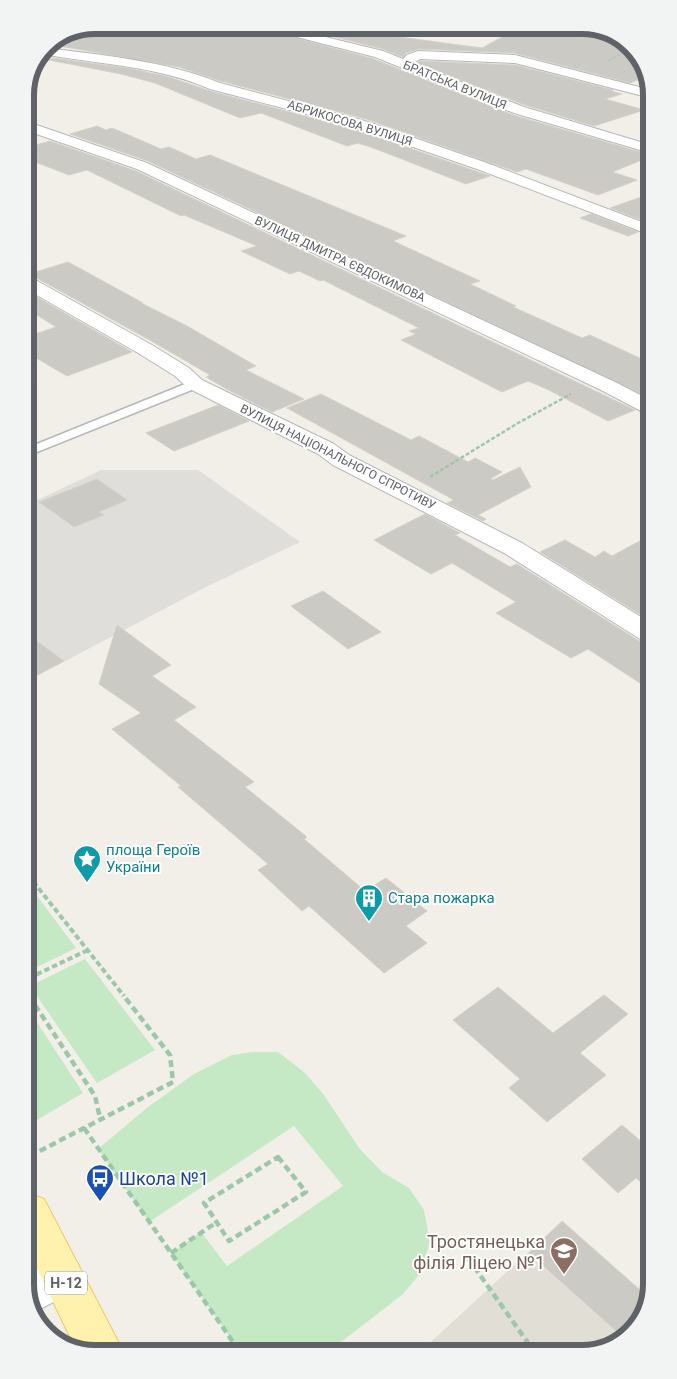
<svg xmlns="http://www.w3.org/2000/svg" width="677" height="1379" font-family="Roboto,sans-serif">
	<rect width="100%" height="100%" fill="#f1efe8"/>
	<path fill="#e0deda" d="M101,470H198L300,542L204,588L31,679L28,676L27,505Z"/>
	<path fill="#e1ded6" d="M562,1221L648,1297L640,1323L609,1349L421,1351Z"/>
	<path fill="#c5e8c5" d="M28,884L76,948L29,971Z
		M85,959L155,1050L97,1083L30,986Z
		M29,1010L83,1093L35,1121L29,1110Z
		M252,1052H278L305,1073L324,1095L359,1148L382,1172L409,1188L424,1210L430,1243L419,1275L403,1294L345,1339L324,1352H240L171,1253L201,1232L227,1266L343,1186L294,1126L149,1222L98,1149L148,1107L194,1074L232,1055Z"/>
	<path fill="#cccac5" stroke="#d6d1c6" d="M103,25H245L255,27L374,59L513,115L647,154V158L612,172L637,180L598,195L526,169L517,172L366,119L221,81L179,67L54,45Z
		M524,25H552L606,32L624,39L647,68V76L630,83L515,53L418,49L406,53L403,57L383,49L331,36L346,30L482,48Z
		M53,58L127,68L169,77L210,91L354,129L490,176L466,184L376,149L358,143L347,146L261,113L240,118L155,83L121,74L49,60Z
		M420,61L515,65L613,90L611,91L622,94L605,99L644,110L594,126L525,105L417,63Z
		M97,126L106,130L112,128L161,149L169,147L196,159L210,155L406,236L393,241L480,281L470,284L516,306L513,307L582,338L590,335L648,362V397L148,161L70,134Z
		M50,141L136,171L635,410L608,421L549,390L528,381L502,392L401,340L416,334L409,331L419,328L323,280L320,281L299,271L290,274L241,251L257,246L184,215L181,216L87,170L69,175L25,158V148Z
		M647,195V222L610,208Z
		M591,214L638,232L628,236L580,218Z
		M68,262L143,303H141L187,326L256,366L246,370L304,399L272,412L230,391L206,377L210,375L155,343L33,276L26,275Z
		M26,291L132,352L67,376L26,352V337L56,327L26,308Z
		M321,394L411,440L419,436L468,462L475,458L502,472L490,479L493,480L520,467L531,487L478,515L486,519L483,521L447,503L454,500L287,408Z
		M218,405L249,421L174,451L146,433Z
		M97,479L127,500L99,512L104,515L74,527L39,502Z
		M425,514L460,533L455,535L510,567L517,564L639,641L649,643V689L588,649L571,658L496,613L516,602L452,563L431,574L374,540Z
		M649,536V620L540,552L565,540L595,557L604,551L612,556Z
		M323,591L381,632L348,649L291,606Z
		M117,625L171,665L152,676L196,707L174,720L254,782L245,787L307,837L304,839L365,891L386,878L427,911L406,926L427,943L384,973L309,906L302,911L258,870L268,864L178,787L181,786L112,729L141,713L99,684Z
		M27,634L64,661L28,680V662Z
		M498,987L553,1033L604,995L628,1014L580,1053L606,1075L547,1122L509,1088L520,1079L453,1020Z
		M622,1125L651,1150L652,1192L636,1178L618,1193L582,1159Z
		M562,1221L648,1297L640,1323L623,1337L529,1253Z"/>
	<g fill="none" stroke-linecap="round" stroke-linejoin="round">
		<g stroke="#b5b8bc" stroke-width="3">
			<path id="service" d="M195,380L199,381L201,384L199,387L27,456V448Z"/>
		</g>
		<g stroke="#b5b8bc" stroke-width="2">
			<path id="minor" d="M256,25H276L383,51L403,59L407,55L418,51L515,55L647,89V97L515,63L420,59L413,63L524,107L647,144V152L514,113L375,57L258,27Z
				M45,48C101,55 167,61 220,83L365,121L487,163L647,224L648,234L477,169L355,127L210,89C158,66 98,64 42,54Z
				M25,121L147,163L617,383L648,399V413L641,411L603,391L137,169L25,130Z
				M26,277L32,278L152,345L189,368L202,380L334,444L349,455L522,543L649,622V641L640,639L504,553L333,465L318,454L188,388L175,376L138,353L26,289Z
				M62,1256L77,1262L83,1276L77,1290L32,1313L30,1311V1271Z"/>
		</g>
		<g stroke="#f2c960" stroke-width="2">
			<path id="primary" d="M30,1194L44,1199L124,1353L90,1354L76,1349L30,1254Z"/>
		</g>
		<path stroke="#9cc7a9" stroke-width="1" stroke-dasharray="2.5 1" stroke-linecap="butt" d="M608,61L631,48"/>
		<path stroke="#9cc7a9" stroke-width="2.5" stroke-dasharray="4 2" stroke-linecap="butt" d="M430,477L518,423L571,394"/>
		<path stroke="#9cc7a9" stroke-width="4" stroke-dasharray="5.5 3" stroke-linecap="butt" d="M28,875L124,996
			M29,978L88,950"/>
		<path stroke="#9cc7a9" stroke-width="4.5" stroke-dasharray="7 4" stroke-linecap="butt" d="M29,996L95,1096L100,1118
			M84,1128L240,1352
			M30,1156L173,1082L170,1055L123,995
			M278,1157L306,1192L229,1241L204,1203Z
			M171,1253L217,1222
			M468,1258L533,1350"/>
		<use href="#service" fill="#fff" fill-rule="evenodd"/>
		<use href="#minor" fill="#fff" fill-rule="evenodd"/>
		<use href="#primary" fill="#fff2af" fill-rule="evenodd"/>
	</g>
	<defs>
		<g id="sight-pin" transform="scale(1.4375)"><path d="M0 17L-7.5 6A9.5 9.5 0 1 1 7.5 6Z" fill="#0f9aa8" stroke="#fff"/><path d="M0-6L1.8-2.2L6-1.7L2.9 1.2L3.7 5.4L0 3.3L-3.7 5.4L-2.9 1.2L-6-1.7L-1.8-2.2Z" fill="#fff"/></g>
		<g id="building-pin" transform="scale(1.4375)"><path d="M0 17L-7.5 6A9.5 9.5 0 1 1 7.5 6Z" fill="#0f9aa8" stroke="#fff"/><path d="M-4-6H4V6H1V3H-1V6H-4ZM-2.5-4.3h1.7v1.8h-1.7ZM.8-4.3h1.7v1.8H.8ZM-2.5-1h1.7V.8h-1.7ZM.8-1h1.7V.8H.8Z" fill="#fff"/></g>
		<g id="bus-pin" transform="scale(1.4375)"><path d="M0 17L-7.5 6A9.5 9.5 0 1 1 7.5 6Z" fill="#1a4fb4" stroke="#fff"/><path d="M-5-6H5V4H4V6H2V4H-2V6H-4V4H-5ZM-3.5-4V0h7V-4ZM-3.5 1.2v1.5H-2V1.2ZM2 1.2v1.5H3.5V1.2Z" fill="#fff"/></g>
		<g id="school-pin" transform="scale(1.4375)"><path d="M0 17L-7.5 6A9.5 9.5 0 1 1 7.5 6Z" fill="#8d6e63" stroke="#fff"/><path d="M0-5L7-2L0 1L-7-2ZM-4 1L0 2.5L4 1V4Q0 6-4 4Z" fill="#fff"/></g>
	</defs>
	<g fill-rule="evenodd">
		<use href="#sight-pin" x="87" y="859"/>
		<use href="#building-pin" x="369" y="898"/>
		<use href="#bus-pin" x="100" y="1178"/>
		<use href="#school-pin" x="564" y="1251"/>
	</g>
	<g text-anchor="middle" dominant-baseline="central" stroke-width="4" stroke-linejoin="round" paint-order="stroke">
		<g font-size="12" fill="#5f6368" stroke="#fff">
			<text transform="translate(455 85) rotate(22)">БРАТСЬКА ВУЛИЦЯ</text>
			<text transform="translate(350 123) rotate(17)">АБРИКОСОВА ВУЛИЦЯ</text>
			<text transform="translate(340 259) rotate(25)">ВУЛИЦЯ ДМИТРА ЄВДОКИМОВА</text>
			<text transform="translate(338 457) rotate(27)">ВУЛИЦЯ НАЦІОНАЛЬНОГО СПРОТИВУ</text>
		</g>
		<rect fill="#fff" stroke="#8f9295" stroke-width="1" x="45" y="1271.5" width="42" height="23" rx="4"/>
		<g font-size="14" font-weight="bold" fill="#5f6368">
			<text x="66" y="1283">Н-12</text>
		</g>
		<g font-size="15" fill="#0d838f" stroke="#fff" text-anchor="start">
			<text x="106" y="850">площа Героїв<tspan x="106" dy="17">України</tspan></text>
			<text x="388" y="898">Стара пожарка</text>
		</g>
		<g font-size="18" fill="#164399" stroke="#fff" text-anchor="start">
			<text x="119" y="1178">Школа №1</text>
		</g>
		<g font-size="18" fill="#785e54" stroke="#fff" text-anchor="end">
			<text x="545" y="1241">Тростянецька<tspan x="545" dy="21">філія Ліцею №1</tspan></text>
		</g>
	</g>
	<path d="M0 0H677V1379H0ZM95 34H582A61 61 0 0 1 643 95V1284A61 61 0 0 1 582 1345H95A61 61 0 0 1 34 1284V95A61 61 0 0 1 95 34Z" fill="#f2f3f3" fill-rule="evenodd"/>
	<path fill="none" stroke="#5f6368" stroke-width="6" d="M95 34H582A61 61 0 0 1 643 95V1284A61 61 0 0 1 582 1345H95A61 61 0 0 1 34 1284V95A61 61 0 0 1 95 34Z"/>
</svg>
